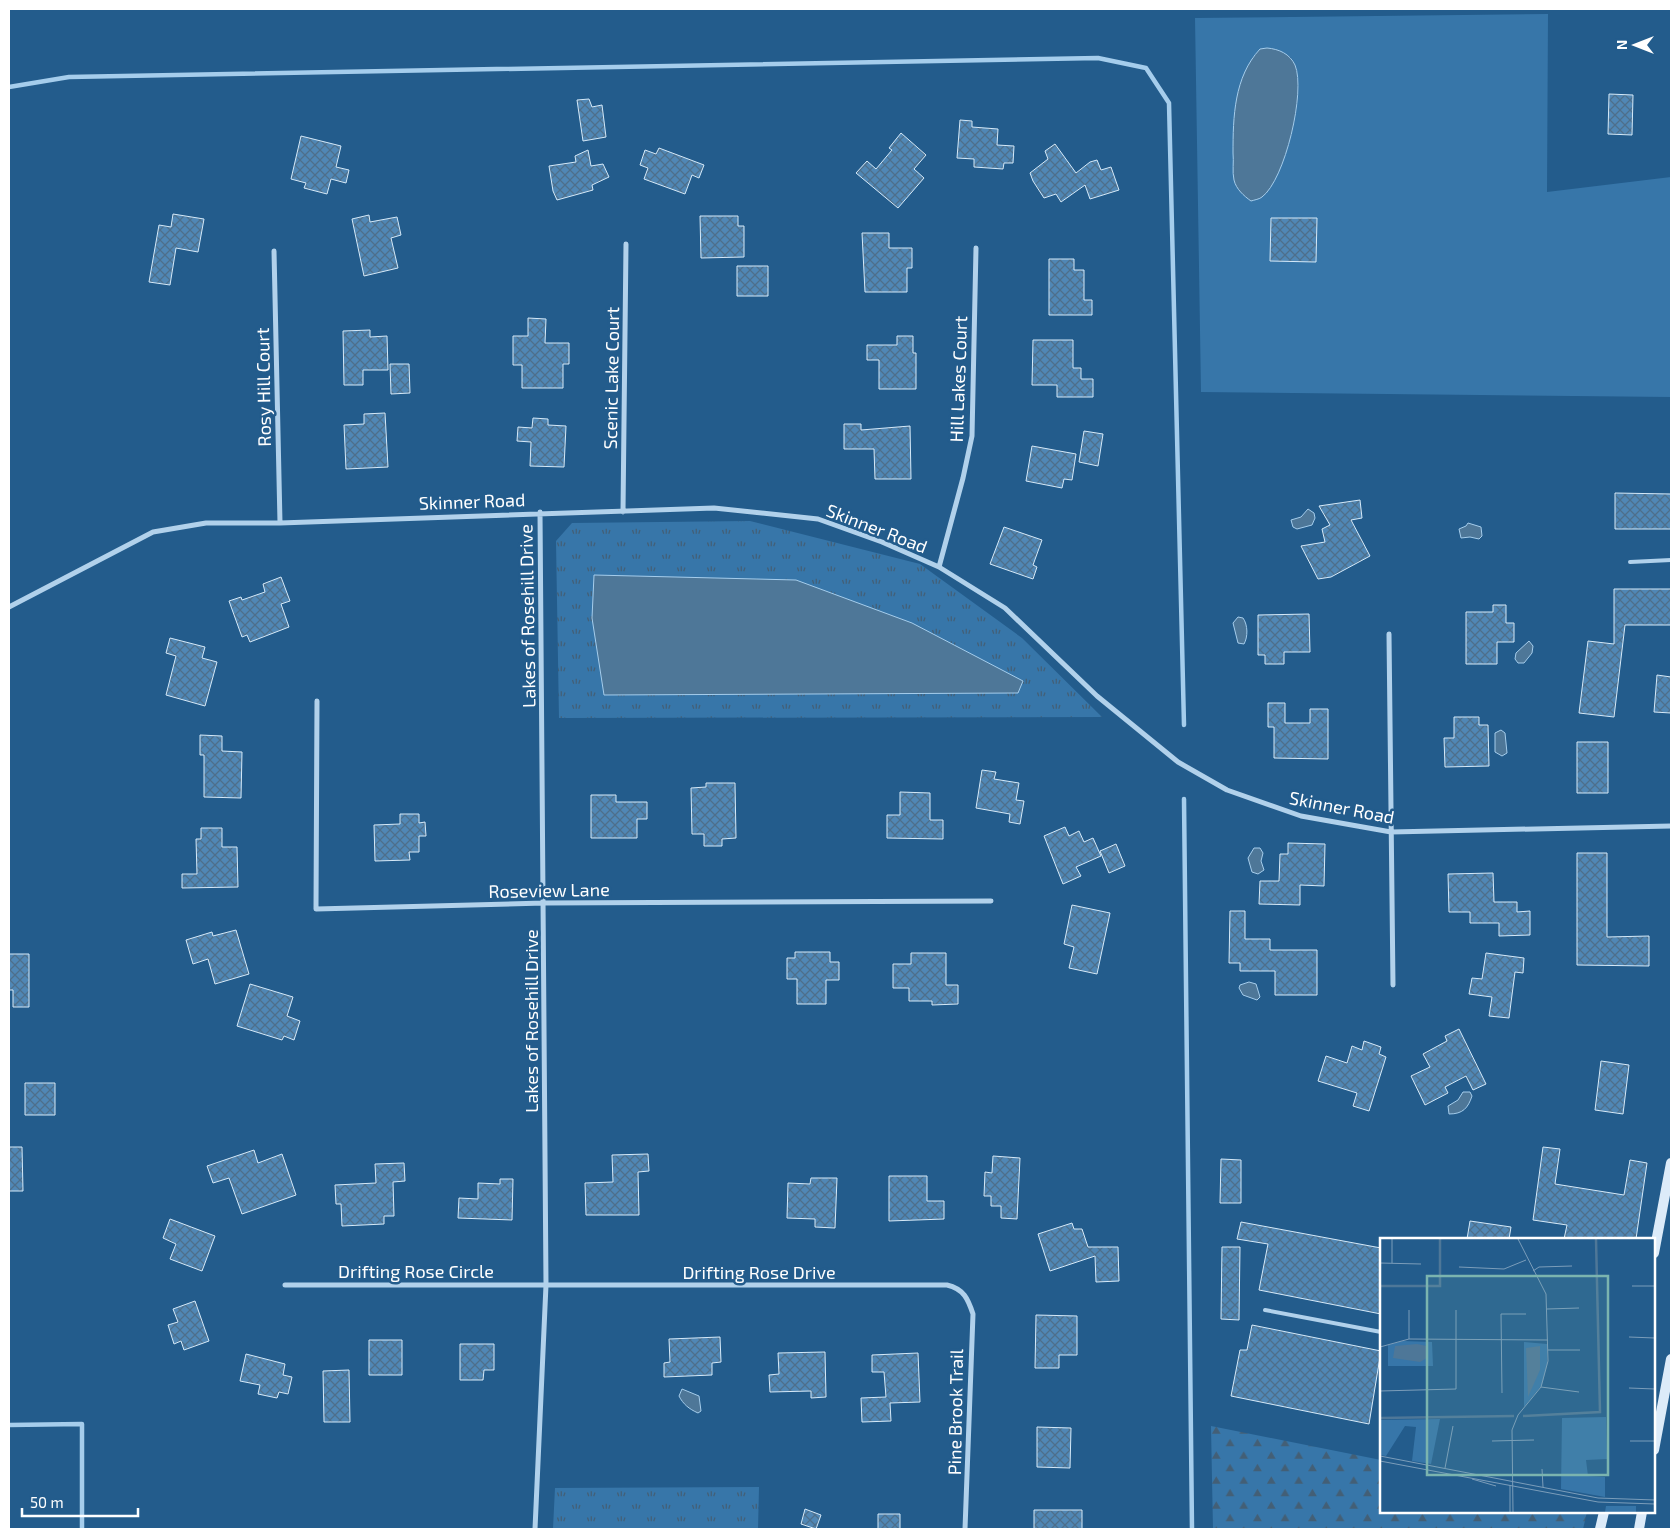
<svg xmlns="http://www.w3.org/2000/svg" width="1680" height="1538" font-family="'Exo 2',sans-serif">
	<defs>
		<pattern id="forest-firs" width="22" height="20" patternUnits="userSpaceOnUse" patternTransform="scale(1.25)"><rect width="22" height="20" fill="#3776a9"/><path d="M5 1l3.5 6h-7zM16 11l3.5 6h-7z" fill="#435f76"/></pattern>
		<pattern id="park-tufts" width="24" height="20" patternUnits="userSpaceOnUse" patternTransform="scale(1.25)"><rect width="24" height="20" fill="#3776a9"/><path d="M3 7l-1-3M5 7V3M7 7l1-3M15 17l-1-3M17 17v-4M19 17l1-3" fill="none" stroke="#435f76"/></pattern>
		<pattern id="building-cross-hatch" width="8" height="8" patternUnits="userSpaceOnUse" patternTransform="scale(1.25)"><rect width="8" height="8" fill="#5087b5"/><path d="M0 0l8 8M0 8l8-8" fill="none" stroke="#4e6f8b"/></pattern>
	</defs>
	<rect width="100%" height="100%" fill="#235c8c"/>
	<path fill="#3776a9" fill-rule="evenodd" d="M1548,14L1547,192L1671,177V397L1201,392L1195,18ZM1267,48C1274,50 1283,52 1289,56C1310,72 1291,144 1282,164C1277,176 1270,186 1262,197L1252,58L1260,49ZM1271,218L1316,219L1270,260Z"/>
	<path fill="url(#forest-firs)" d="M1211,1426L1381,1460V1512H1587L1583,1529H1213Z"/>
	<path fill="url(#park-tufts)" d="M750,521L920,564L1022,638L1102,717L559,718L556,541L572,523Z
		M759,1487L758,1529H553L555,1488Z"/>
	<path fill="#4e7798" stroke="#a5cdec" d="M1267,48C1279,49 1290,54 1295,65C1306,91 1285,180 1262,197C1260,199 1254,200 1251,201C1244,196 1236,189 1234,180C1232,172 1234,161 1233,153C1233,117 1234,77 1260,49Z
		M1308,509L1314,513L1315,518L1312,525L1297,529L1293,527L1291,520L1301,517Z
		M1468,523L1481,527L1482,536L1479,539L1470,537L1461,538L1459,529L1466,526Z
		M594,575L796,580L912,623L1023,681L1018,693L604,695L592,618Z
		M1238,617L1243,618C1248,625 1248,637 1244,644L1238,643L1233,623Z
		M1529,641L1533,646L1532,653L1524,663H1518L1515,659L1516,653Z
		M1501,730L1505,733L1507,753L1502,756L1495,752V733Z
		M1254,848H1260L1263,853L1261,861L1264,870L1258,874L1252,872L1248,858Z
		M1249,982L1256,984L1260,997L1257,1000L1243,995L1239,988L1240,985Z
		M1463,1092H1470L1472,1096C1468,1108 1463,1114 1449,1114L1448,1106L1458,1100Z
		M682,1389L699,1396L701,1411L698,1413C689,1409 683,1404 679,1396Z"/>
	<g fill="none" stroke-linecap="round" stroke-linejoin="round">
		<path stroke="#a5cdec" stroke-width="4.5" d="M9,87L69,77L1098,58L1146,68L1169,103L1184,725
			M1184,799L1192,1529
			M9,1425L82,1424V1529"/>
	</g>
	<path fill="url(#building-cross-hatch)" stroke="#d5e9f8" d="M1609,94L1633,95L1632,135L1608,134Z
		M589,99L592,107L602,105L606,137L583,141L577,100Z
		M960,120L972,121V127L998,129L997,145L1014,146L1013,163H1004L1003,169L974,167V159L957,158Z
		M901,133L926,155L914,169L924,178L898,208L856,173L867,161L876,169L892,150L889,148Z
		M301,136L341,146L336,167L349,170L346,183L331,179L327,194L304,188L306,183L291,179Z
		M1055,144L1076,173L1090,162L1097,160L1101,170L1111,167L1119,190L1090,199L1085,185L1061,202L1056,194L1044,198L1033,181L1030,173L1048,159L1045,151Z
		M659,148L704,165L699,178L692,175L685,194L644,179L648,168L640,165L645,150L656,154Z
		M588,150L591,166L603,164L609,177L592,185L593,190L557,200L553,191L549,166L576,162L575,156Z
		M173,214L204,219L198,252L176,248L170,285L149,282L159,225L171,227Z
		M369,215L370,222L397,217L401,235L391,238L398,268L364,276L352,219Z
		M700,216H738V226H744V257L701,258Z
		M1271,218H1317L1316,262L1270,261Z
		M862,233H889V248H912V268H907V292H865Z
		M1049,259H1074V270H1084V300H1092V315H1049Z
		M737,266H768V296H737Z
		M528,318L546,319L545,343H569V364H563V388H522V365H513V336H528Z
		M370,330V337L387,336L388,370H363V385H344L343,331Z
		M897,336H913V353H916V389H879V360H867V345H897Z
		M1033,340H1073V368H1081V379H1093V397H1057V385H1032Z
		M390,364H409L410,393L391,394Z
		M385,413L388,467L346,469L344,425L364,424V414Z
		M533,418L548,419V425L566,426L564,467L530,466L531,442L517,441L518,427L532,428Z
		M844,424H861V430L910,426L911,479H875L874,449H844Z
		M1084,431L1103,434L1098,466L1079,462Z
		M1032,446L1076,454L1072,480L1064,479L1062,488L1026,481Z
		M1615,493L1671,494V529H1615Z
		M1360,500L1362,518L1351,520L1370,556L1331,577L1318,579L1301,546L1325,542L1322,529L1330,525L1319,506Z
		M1004,527L1042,540L1033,565L1037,567L1033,579L990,564Z
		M281,577L290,601L281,604L289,627L250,642L247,635L242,637L229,601L241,597L242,600L265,592L263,584Z
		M1614,589H1671V625H1625L1614,717L1579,713L1588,641L1614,644Z
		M1493,605H1506V623H1514V642H1497V664H1466V612H1493Z
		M1309,614L1310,652H1284V664H1265V655H1258V615Z
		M170,638L205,647L202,658L217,662L205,706L166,695L176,656L166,653Z
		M1657,675L1671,677V713L1654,712Z
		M1268,703H1285V723H1310V709H1328V759L1274,758V727H1268Z
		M1454,717H1479V725H1488L1489,766L1445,767L1444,738H1454Z
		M200,735L222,736V751L242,752L241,798L204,797V755H200Z
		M1577,742H1608V793H1577Z
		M982,770L996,772L994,779L1019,783L1016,800L1024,801L1020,824L1009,822L1010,814L976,808Z
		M706,783H735L736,838L722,839V846H704V834H692L691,788L706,787Z
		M900,792L930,793V820H943V839L887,838V815H900Z
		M591,795H616V802H647V819H637V838H591Z
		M400,814H419V823L425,822L426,836H419V852H409L410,860L375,861L374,825L400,824Z
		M1065,827L1069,836L1079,831L1084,842L1093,838L1101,856L1076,867L1081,876L1063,884L1044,836Z
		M201,828H222V847H237L238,887L182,888V874H197L196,839H201Z
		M1288,843L1325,844L1324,886L1300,885V905L1259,904L1260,881H1279L1280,854H1288Z
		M1116,844L1125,866L1109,873L1100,851Z
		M1577,853H1607V937L1649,936V966L1577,965Z
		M1493,873L1494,902H1517V912L1530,911V935L1499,936V923H1470V912H1449L1448,874Z
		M1072,905L1110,913L1097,974L1069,968L1074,947L1064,944Z
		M1230,911H1245V939H1270V950H1317V995H1275V971H1240V963H1229Z
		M236,930L249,974L215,984L208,959L193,964L186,940L212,932L213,936Z
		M795,952H830V962H839V980H826V1004H797V979H787V958H795Z
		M911,953H946V985H958V1004L932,1005V1001H909V988H893V964H911Z
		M1486,953L1524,958L1523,973L1515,972L1509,1018L1489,1016L1492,997L1469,994L1472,978L1482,979Z
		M9,954H29V1007H13V990H9Z
		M250,984L293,997L287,1016L300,1021L294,1040L284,1036L282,1040L237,1026Z
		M1459,1029L1486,1084L1473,1090L1466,1076L1445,1087L1448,1093L1425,1105L1411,1076L1430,1067L1423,1054L1447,1041L1445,1036Z
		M1364,1041L1381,1047L1379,1054L1386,1057L1369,1111L1353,1106L1357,1093L1318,1081L1326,1056L1347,1063L1352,1046L1362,1050Z
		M1601,1061L1629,1065L1623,1114L1595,1110Z
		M25,1083H55V1115H25Z
		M9,1147H22L23,1191H9Z
		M1543,1147L1560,1149L1555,1184L1624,1195L1630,1160L1647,1163L1636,1239H1564L1567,1225L1533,1220Z
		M254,1150L258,1163L282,1154L296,1195L242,1214L229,1178L213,1183L207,1166Z
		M648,1154L649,1171L638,1172L639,1215H586L585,1183L613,1182L612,1155Z
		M993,1156L1020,1158L1017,1219L1001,1218V1206H991V1196H984L985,1172L992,1173Z
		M1221,1159L1241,1160V1203H1220Z
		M404,1163L405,1181L393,1182L394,1216H384V1224L342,1226L341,1204H336L335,1185L376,1183L375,1164Z
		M889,1176H927V1201H944V1219L889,1221Z
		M811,1178H837L835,1228L815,1227V1219L787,1218L788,1183L810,1184Z
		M500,1179H513L512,1220L458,1218L459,1198L478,1199V1183L500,1184Z
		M170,1219L215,1236L202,1271L170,1259L176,1244L163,1238Z
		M1470,1221L1511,1227L1509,1239H1467Z
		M1241,1222L1381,1248V1314L1259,1290L1268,1244L1237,1239Z
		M1072,1223L1074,1229H1082L1088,1247H1118L1119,1281L1096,1282L1095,1256L1050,1271L1038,1234Z
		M1222,1247H1240L1239,1320L1221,1319Z
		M195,1301L209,1341L184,1350L181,1341L174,1344L168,1325L178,1322L173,1309Z
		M1036,1315L1077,1316V1355H1059V1368H1035Z
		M1252,1325L1381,1351L1369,1424L1231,1396L1240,1350H1247Z
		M720,1337L721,1362L712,1363V1375L664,1377V1363L670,1362L669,1339Z
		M369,1340H402V1375H369Z
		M460,1344H494V1370H484L483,1380H460Z
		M825,1352L826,1397L811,1398V1391L770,1392L769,1375L779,1374L778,1353Z
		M918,1353L920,1402L890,1403L891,1421L862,1422L861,1398L886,1397L884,1372H872V1355Z
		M246,1354L285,1364L283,1375L292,1377L288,1394L279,1392L277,1398L258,1394L260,1385L240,1381Z
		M349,1370L350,1422H324L323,1371Z
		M1037,1427L1071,1428L1070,1468L1037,1467Z
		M805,1509L821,1515L816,1529L801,1524Z
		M1034,1510H1082V1529H1034Z
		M878,1514H900V1529H878Z"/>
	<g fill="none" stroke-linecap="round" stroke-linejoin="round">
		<path stroke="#b1d1eb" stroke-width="4" d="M1630,562L1671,560
			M1265,1310L1381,1332"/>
		<path stroke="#b1d1eb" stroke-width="5" d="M274,251L280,523
			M623,512L626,244
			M939,567L963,478L972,436L976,248
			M9,607L153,532L206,523H280L714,508L818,519L882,542L939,567L1005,608L1097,696L1178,762L1227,790L1301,816L1391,832L1671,826
			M1389,634L1393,985
			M317,701L316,909L544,903L991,901
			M285,1285H947C964,1289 968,1299 973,1314L965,1529
			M535,1529L546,1285L540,512"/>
		<path stroke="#dcebf9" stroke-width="10" d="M1654,1253L1671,1163
			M1654,1450L1671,1359
			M1600,1529L1604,1512
			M1639,1529L1642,1512"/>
	</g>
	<g text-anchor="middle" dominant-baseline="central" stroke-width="5" stroke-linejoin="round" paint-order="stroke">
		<g font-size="18" fill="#fff" stroke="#235c8c">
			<text transform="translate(611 378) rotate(-89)">Scenic Lake Court</text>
			<text transform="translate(958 379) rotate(-88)">Hill Lakes Court</text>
			<text transform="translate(263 387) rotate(-91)">Rosy Hill Court</text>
			<text transform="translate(472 501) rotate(-2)">Skinner Road</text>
			<text transform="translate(877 528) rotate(21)">Skinner Road</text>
			<text transform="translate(527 616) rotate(-91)">Lakes of Rosehill Drive</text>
			<text transform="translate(1342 807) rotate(11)">Skinner Road</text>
			<text transform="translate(549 890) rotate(-1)">Roseview Lane</text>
			<text transform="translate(531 1021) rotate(-90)">Lakes of Rosehill Drive</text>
			<text x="416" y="1271">Drifting Rose Circle</text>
			<text x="759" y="1272">Drifting Rose Drive</text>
			<text transform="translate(955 1412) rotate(-89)">Pine Brook Trail</text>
		</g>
	</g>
	<g transform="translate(1380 1238)">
		<rect width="275" height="275" fill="#235c8c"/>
		<path d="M226,179L227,221L206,222L208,238L225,239V259L181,251L182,180ZM226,268H256V274H225Z" fill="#3776a9"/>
		<path d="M60,181L51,226L32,223L36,189L25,188L6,218L0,217V182Z" fill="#3776a9"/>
		<path d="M23,103L52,104L53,128H8V107ZM144,104L167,106V127L162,147L144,169Z" fill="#3776a9"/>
		<path d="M37,106L47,108V120L40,124L13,120L15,108ZM160,108V132L148,159L146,110Z" fill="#4e7798"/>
		<path fill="none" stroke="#4e7798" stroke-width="2.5" d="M0,48H60V1M143,178L220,174L216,1M0,180L134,178"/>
		<path fill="none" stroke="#7b9dba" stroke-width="1" d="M0,25L41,26M12,25V1M79,29L124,31L146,22M153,33L159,29L192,28M252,48H275M167,71L199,70M29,72V101M249,99L275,100M0,109L29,101L168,102M168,112H200M161,149L199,154M249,150L275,151M0,153L76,151V72M122,155L121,76H146M112,203L154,202M250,203H275M0,218L218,260L275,262M0,223L218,264L275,266M65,230L73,188M162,231L163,249M92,241L116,248M130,247V274M133,274L132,192L138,177L161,149L168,123L166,56L138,1"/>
		<path fill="#7bb4af" fill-opacity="0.15" stroke="#7bb4af" stroke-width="2.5" d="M47,38H228V237H47Z"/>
		<rect width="275" height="275" fill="none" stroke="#fff" stroke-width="2.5"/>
	</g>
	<rect width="1680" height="1538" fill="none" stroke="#ffffff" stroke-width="20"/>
	<g transform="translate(1635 45) rotate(270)" stroke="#235c8c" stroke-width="4" paint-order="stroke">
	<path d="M0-4L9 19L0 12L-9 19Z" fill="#ffffff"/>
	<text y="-8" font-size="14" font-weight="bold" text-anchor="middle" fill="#ffffff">N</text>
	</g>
	<path d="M22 1508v8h116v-8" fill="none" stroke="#ffffff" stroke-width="2.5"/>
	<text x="30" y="1508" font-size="15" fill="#ffffff" stroke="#235c8c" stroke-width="4" paint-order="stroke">50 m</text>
</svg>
